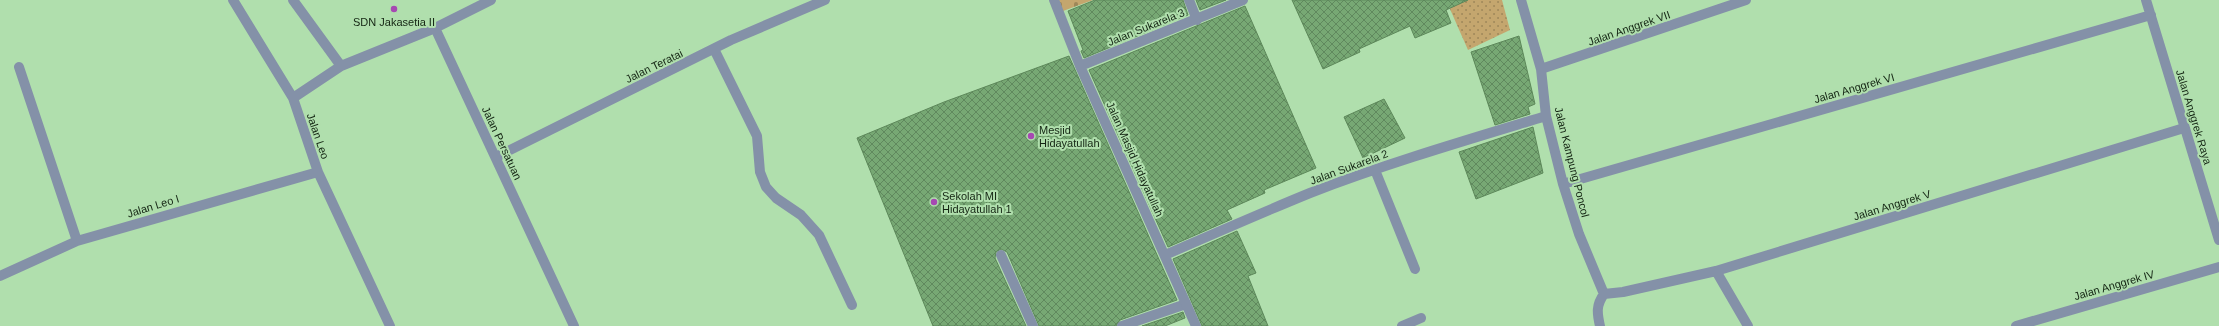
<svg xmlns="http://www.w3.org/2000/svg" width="2219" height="326" font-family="Arial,sans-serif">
	<defs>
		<pattern id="grass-dots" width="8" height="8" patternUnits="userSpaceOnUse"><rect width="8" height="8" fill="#c4a66e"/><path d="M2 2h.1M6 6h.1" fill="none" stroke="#9e8759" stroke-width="1.8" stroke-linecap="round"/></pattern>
		<pattern id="cemetery-stones" width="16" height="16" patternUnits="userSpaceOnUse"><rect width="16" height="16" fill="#c4a66e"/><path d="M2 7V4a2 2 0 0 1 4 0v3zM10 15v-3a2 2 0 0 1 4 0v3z" fill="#9e8759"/></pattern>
		<pattern id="building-cross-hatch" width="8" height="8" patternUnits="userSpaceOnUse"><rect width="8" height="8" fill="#77a874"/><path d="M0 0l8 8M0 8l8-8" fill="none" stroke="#60895e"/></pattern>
	</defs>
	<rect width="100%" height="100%" fill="#b0dfad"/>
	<path fill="url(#grass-dots)" d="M1446,0H1502L1510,30L1468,50Z"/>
	<path fill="url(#cemetery-stones)" d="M1059,0H1093L1063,11Z"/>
	<path fill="url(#building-cross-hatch)" stroke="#5d885a" d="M1095,0H1183L1188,15L1084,58L1081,51L1083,50L1068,11Z
		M1196,0H1226L1200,10Z
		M1292,0H1468L1446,10L1451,23L1415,38L1410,26L1359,49L1360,52L1323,69Z
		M1245,6L1316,168L1264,190L1265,193L1227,210L1232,219L1168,247L1089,70Z
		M1519,36L1535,104L1528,107L1530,114L1495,125L1471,52Z
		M1069,56L1177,300L1120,320L1116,326H1039L1007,252L1001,249L996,252L995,258L1026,326H933L857,138L944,102Z
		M1384,99L1405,138L1363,158L1344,117Z
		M1533,127L1543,173L1476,199L1459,152Z
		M1237,231L1256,273L1248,276L1268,326H1202L1173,259Z
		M1183,312L1185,318L1165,326H1142Z"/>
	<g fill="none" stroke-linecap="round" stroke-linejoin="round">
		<path stroke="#8491a8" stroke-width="10" d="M1001,255L1033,326
			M1122,326L1186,304"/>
		<path stroke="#8491a8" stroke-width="10" d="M233,0L293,98L318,172L390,326
			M293,0L341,66
			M491,0L435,28L574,326
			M1054,0L1080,66L1196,326
			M1189,0L1197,20
			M1521,0L1541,69L1546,116L1563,184L1579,234L1604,294C1596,305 1597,313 1600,326
			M2146,0L2219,240
			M714,49L757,136L760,172L766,187L776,198L801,215L819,235L852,305
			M1080,66L1243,0
			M19,67L77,241
			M1541,69L1746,0
			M293,98L341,66L435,28
			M496,157L731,40L825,0
			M1375,170L1415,269
			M1563,184L2151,15
			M1165,255C1213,234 1261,213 1310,193C1388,163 1467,140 1546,116
			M1716,271L1748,326
			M0,276L77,241L318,172
			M1604,294L1623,292L1716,271L2184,128
			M1402,326L1421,318
			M2016,326L2219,267"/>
	</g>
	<g fill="#a649b2" stroke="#b0dfad" stroke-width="1.5">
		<circle cx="394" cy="9" r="4"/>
		<circle cx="1031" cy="136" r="4"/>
		<circle cx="934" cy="202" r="4"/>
	</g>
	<g text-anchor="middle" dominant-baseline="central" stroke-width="4" stroke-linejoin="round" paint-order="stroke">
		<g font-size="11" fill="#142513" stroke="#b0dfad" text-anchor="start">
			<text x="394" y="22" text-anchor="middle">SDN Jakasetia II</text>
			<text x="1039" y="130">Mesjid<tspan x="1039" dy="13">Hidayatullah</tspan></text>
			<text x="942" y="196">Sekolah MI<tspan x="942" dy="13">Hidayatullah 1</tspan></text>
		</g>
		<g font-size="11" fill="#142513" stroke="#b0dfad">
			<text transform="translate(1146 27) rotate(-22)">Jalan Sukarela 3</text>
			<text transform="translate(1629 28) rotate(-19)">Jalan Anggrek VII</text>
			<text transform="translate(654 66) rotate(-26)">Jalan Teratai</text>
			<text transform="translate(1854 88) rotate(-16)">Jalan Anggrek VI</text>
			<text transform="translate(2194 117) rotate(73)">Jalan Anggrek Raya</text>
			<text transform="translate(318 136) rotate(71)">Jalan Leo</text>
			<text transform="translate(502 143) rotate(65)">Jalan Persatuan</text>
			<text transform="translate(1135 159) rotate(66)">Jalan Masjid Hidayatullah</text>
			<text transform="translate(1572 162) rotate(76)">Jalan Kampung Poncol</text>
			<text transform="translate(1349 167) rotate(-20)">Jalan Sukarela 2</text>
			<text transform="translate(1892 205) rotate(-17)">Jalan Anggrek V</text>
			<text transform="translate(153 206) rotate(-17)">Jalan Leo I</text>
			<text transform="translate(2114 285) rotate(-16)">Jalan Anggrek IV</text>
		</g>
	</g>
</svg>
